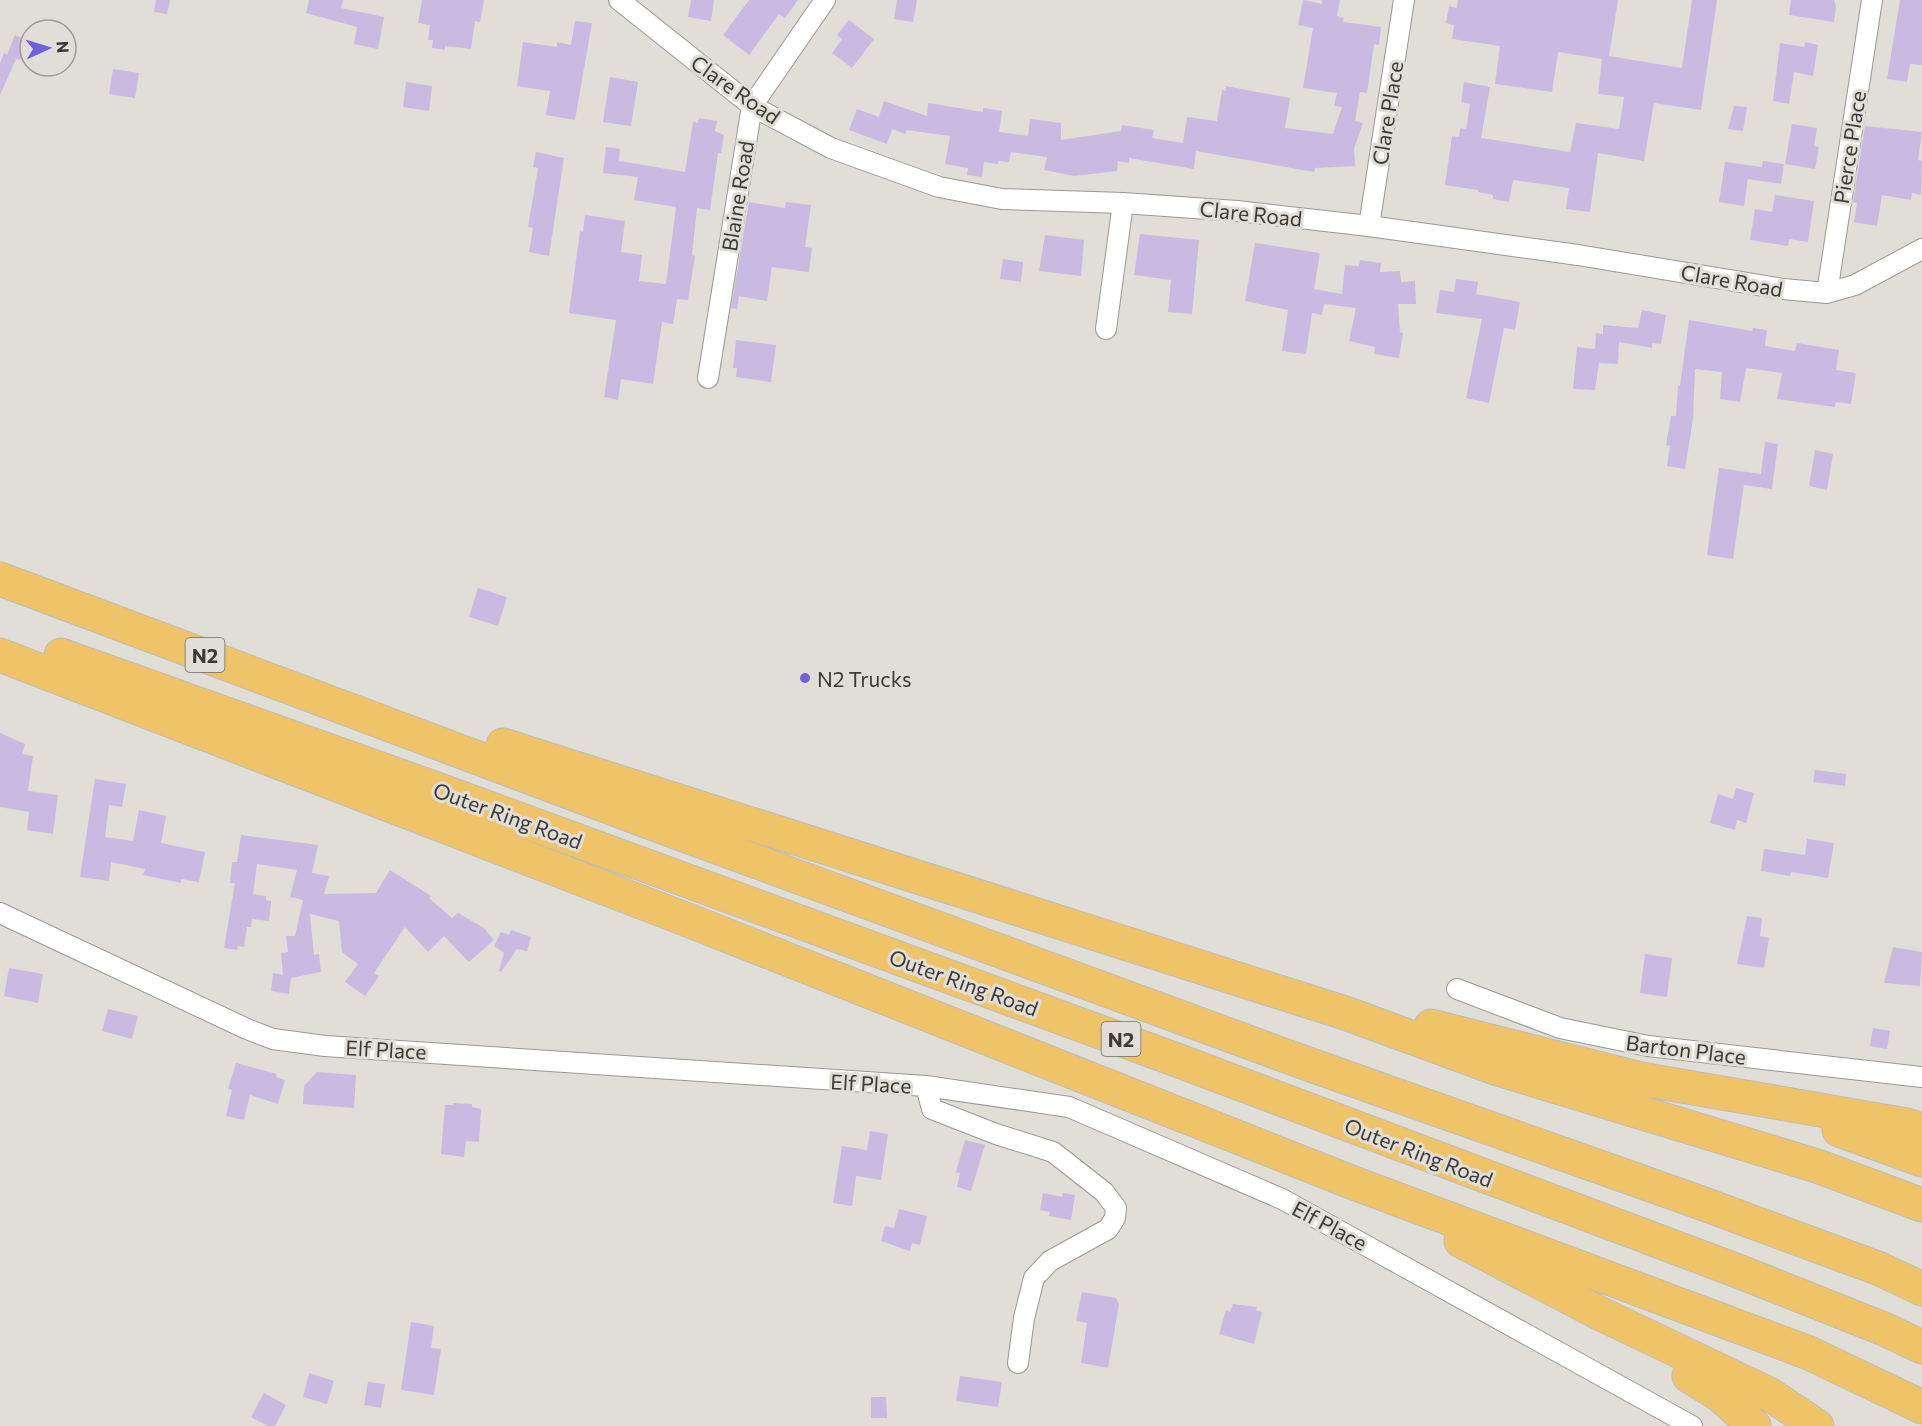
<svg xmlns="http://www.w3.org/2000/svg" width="1922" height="1426" font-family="Commissioner,sans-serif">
	<rect width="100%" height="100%" fill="#e1ded8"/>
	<path fill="#c9bae1" d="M156,0H170L167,14L154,12Z
		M309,0H343L341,8L384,17L378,49L354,44L357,27L306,13Z
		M422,0H484L480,22L475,21L471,49L445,46V50L432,48L433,40H428L430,25L418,23Z
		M691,0H714L711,21L688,17Z
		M749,0H798L785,18L779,14L749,55L723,35Z
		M897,0H917L913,22L894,19Z
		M1303,0L1322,4V0H1340L1337,16L1344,18L1343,22L1381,27L1379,45L1374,44L1367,93L1360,92L1355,121L1363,123L1354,149L1355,166L1315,168L1314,172L1196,151L1194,169L1129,158V163L1118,161L1117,171L1074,176L1044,170L1047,157L1011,152L1009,162L998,161V164L984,162L982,177L967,175L968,168L945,164L950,136L907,130L905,134L892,129L887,144L849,130L857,109L879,117L884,101L927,116L928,103L983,112V108L1002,111L999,132L1028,136L1030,119L1061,123V140L1121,131L1122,125L1154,130L1152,138L1183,143L1187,117L1217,121L1222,90L1226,91V86L1290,98L1285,128L1333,134L1342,107L1334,106L1337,93L1303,88L1313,28L1298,25Z
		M1458,0H1618L1609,56L1682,68L1692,0H1717L1701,110L1654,103L1644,161L1598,153L1590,212L1566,209L1569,188L1513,180L1509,202L1493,199V195L1478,192V190L1445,185L1452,136L1459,137L1460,128L1466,129L1470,104L1461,102L1464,82L1490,87L1481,138L1570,152L1576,123L1619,129L1624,97L1598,94L1602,59L1558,52L1552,92L1495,84L1500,46L1452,39L1454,25L1446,23L1449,6L1457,8Z
		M1791,0H1834L1836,6L1834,22L1789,15Z
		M1900,0H1922V65L1910,64L1907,82L1887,79Z
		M849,20L874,39L852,68L832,53L842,39L837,35Z
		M575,21L592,23L575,120L546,115L550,91L517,86L523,42L557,47V42L571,45Z
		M15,35L28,41L20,60L7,55Z
		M1805,42L1818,45L1813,76L1794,72L1789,104L1773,101L1780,43L1804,47Z
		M4,53L16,59L0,95V63Z
		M113,69L139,73L135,98L109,94Z
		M610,77L638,82L631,126L603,122Z
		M406,82L432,86L429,111L403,107Z
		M1734,106L1747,107L1743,131L1728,129Z
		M699,118L717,121L715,131L724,135L721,153H718L710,210L697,208L692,255L695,256L688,300L677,299L673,324L662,322L653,384L621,379L618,400L604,397L616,320L569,313L580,231L583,232L585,215L625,221L621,252L642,255L639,281L666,284L676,207L634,200L638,177L603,173L606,147L620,149L619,161L685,172L693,122L698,123Z
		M1792,124L1817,128L1814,146L1819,147L1815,169L1785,164Z
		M1865,126L1922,132L1918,160L1922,161L1921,195L1912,193L1911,200L1882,195L1877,226L1854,222L1857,203L1853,202Z
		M536,152L564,158L549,256L529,252L533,228L528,227L538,168L533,167Z
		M1763,161L1784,164L1781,184L1748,179L1744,206L1719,202L1725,162L1762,167Z
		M1775,195L1814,201L1808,242L1789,239L1788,246L1750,240L1755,209L1772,212Z
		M749,202L785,208L786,202L811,205L805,247L812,248L809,272L772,267L767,301L739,296L737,309L731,308Z
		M1140,234L1199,240L1192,314L1168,312L1171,280L1134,275Z
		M1045,235L1084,240L1081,276L1039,271Z
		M1255,243L1320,253L1314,289L1342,294L1345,265L1359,266L1360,260L1381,263L1380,272L1400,271L1401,282L1415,281L1416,304H1398L1400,332L1403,333L1399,358L1374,354L1375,347L1349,341L1356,308L1324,304L1322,315L1312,313L1306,354L1282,351L1288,310L1245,301Z
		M1003,259L1023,262L1021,282L1000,279Z
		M1456,279L1478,282L1476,294L1520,302L1515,330L1504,328L1489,403L1466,398L1482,319L1436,313L1440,290L1454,292Z
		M1642,310L1666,315L1661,344L1652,343V348L1619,342L1618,364L1599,363L1595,390L1573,389L1577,347L1595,349L1596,333L1603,334V325L1638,328Z
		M1689,320L1752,331L1753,328L1767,330L1765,346L1795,351L1797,343L1839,350L1836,370L1856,373L1851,404L1836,402L1835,407L1777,399L1782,373L1746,368L1740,402L1720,399L1722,372L1695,369L1693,419L1685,469L1667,466L1670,446L1666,445L1671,416H1676L1678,386H1680Z
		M736,340L776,345L771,382L736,377L737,368H733Z
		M1765,442L1778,444L1772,489L1744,485L1733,559L1707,555L1719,468L1761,474Z
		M1815,450L1833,454L1827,490L1809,486Z
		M478,588L507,597L498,626L469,617Z
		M0,733L25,744L22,754L33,756L28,791L58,795L53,834L27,830L29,812L0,807Z
		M1815,770L1846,774L1845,786L1813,782Z
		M95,779L126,784L122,807L109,805L105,837L133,841L139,810L166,816L161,843L205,852L199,882L181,879V883L143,875L145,869L111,862L109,881L80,877Z
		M1736,788L1754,793L1746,823L1737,820L1735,830L1710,823L1718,794L1733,799Z
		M241,835L318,845L312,873L329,876L324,894L376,893L390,870L431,896L429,898L452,918L458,913L484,928L494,940L469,962L444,936L428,952L405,927L374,973L379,976L365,996L345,982L358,964L342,952L339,921L310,914L314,955L319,954L321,972L291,978L289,994L271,991L273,973L283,975L281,953L288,952L286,936H295L303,900L290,897L297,870L257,864L253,894L266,896V900L271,901L269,921L252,919L251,927H247L244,947L238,946L237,950L224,948L235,883H230L232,862H237Z
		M1807,839L1834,843L1828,878L1791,872L1790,876L1761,871L1764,849L1805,855Z
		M1747,916L1762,918L1760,936L1769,938L1764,968L1737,964Z
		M511,930L531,937L527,951L517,949L501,972L499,971L504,953L494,946L501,932L509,935Z
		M1893,947L1922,952L1920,986L1884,983Z
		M1645,954L1672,958L1667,997L1640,993Z
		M9,968L43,974L38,1003L4,996Z
		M108,1009L138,1016L132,1039L102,1031Z
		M1873,1028L1890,1031L1887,1049L1870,1046Z
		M236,1063L277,1074L276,1077L285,1080L278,1104L250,1095L244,1120L226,1116L232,1090L228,1089Z
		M317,1072L356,1075L354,1108L303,1104L304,1086Z
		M453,1103L472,1104V1107L481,1109L479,1142L466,1141L464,1157L441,1154L445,1105H453Z
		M870,1131L888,1134L881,1180L856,1176L852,1206L833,1203L842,1146L867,1150Z
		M965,1140L985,1145L971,1191L957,1187L960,1173L956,1172Z
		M1043,1193L1062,1197L1063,1193L1075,1195L1071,1220L1049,1216L1050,1212L1040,1210Z
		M899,1209L927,1216L920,1245L912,1243L910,1251L881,1241L885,1226L894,1228Z
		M1082,1292L1116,1298L1119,1304L1108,1368L1081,1363L1087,1323L1076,1321Z
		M1233,1304L1257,1307L1256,1310L1262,1312L1254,1344L1219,1334L1226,1310L1230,1312Z
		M411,1322L434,1326L431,1348L441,1349L434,1395L401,1390Z
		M309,1373L334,1381L327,1404L303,1397Z
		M960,1376L1002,1382L998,1407L956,1401Z
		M368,1382L385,1384L381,1408L364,1405Z
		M264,1393L286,1405L275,1426H268L251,1417Z
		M871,1397H886L887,1418H871Z"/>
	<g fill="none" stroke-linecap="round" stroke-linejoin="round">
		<g stroke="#9b9893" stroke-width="22">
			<path id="minor" d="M619,0L752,106L831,148L939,187L1002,199L1123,203L1237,211L1369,226L1578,255L1783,289L1827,293L1855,285L1922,249
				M1369,226L1404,0
				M1827,293L1872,0
				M1106,329L1123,203
				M708,378L752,106L825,0
				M0,913L247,1029L273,1039L325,1046L926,1086L1069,1107L1282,1199L1692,1426
				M1457,989L1560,1028L1648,1046L1922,1077
				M926,1086L932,1109L996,1134L1053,1152L1104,1192L1116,1208L1115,1218L1108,1229L1050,1261L1034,1278L1024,1318L1018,1363"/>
		</g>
		<g stroke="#bcbcbb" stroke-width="35">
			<path id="motorway" d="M0,579L665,828L1308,1064L1693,1200L1880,1269L1922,1289
				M0,655L698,924L1351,1182L1809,1353L1922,1407
				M61,655L434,788L1174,1059L1743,1273L1884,1329L1922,1347
				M503,745L1348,1014L1498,1069L1817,1166L1922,1205
				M1431,1026L1641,1079L1907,1125L1922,1130
				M1839,1130L1922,1160
				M1461,1241L1601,1314L1769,1394L1817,1426
				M1689,1376L1721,1396L1754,1426"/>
		</g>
		<use href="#minor" stroke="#fff" stroke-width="20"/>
		<use href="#motorway" stroke="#efc469" stroke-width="33"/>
	</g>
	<circle fill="#7060da" stroke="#e1ded8" stroke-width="2" cx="805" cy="678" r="6"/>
	<g text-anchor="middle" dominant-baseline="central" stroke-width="6" stroke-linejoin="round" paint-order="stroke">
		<g fill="#e1ded8" stroke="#6d6b68" stroke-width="1.5">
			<rect x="185.5" y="638" width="39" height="34" rx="4.5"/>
			<rect x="1101.5" y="1022" width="39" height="34" rx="4.5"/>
		</g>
		<g font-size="20" font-weight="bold" fill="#3b3a38">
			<text x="205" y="655">N2</text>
			<text x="1121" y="1039">N2</text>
		</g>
		<g font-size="21" fill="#3b3a38" stroke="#e1ded8">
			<text transform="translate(736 89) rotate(35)">Clare Road</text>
			<text transform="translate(1387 113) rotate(-81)">Clare Place</text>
			<text transform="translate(1849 147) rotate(-81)">Pierce Place</text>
			<text transform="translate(737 196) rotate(-81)">Blaine Road</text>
			<text transform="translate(1251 213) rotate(6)">Clare Road</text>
			<text transform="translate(1732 280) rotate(10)">Clare Road</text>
			<text transform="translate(508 815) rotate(20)">Outer Ring Road</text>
			<text transform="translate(964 982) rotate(20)">Outer Ring Road</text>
			<text transform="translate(386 1049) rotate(3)">Elf Place</text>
			<text transform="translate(1686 1049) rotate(7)">Barton Place</text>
			<text transform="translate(871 1083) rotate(3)">Elf Place</text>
			<text transform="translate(1419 1152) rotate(21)">Outer Ring Road</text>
			<text transform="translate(1330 1225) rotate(28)">Elf Place</text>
		</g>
		<g font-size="21" fill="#3b3a38" stroke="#e1ded8" text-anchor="start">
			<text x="817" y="678">N2 Trucks</text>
		</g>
	</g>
	<g transform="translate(48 48) rotate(86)"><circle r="28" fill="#e1ded8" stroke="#9f9c98" stroke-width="1.5"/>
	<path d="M0-4.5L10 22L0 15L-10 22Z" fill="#7060da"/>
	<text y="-9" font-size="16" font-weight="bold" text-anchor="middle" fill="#3b3a38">N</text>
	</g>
</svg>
